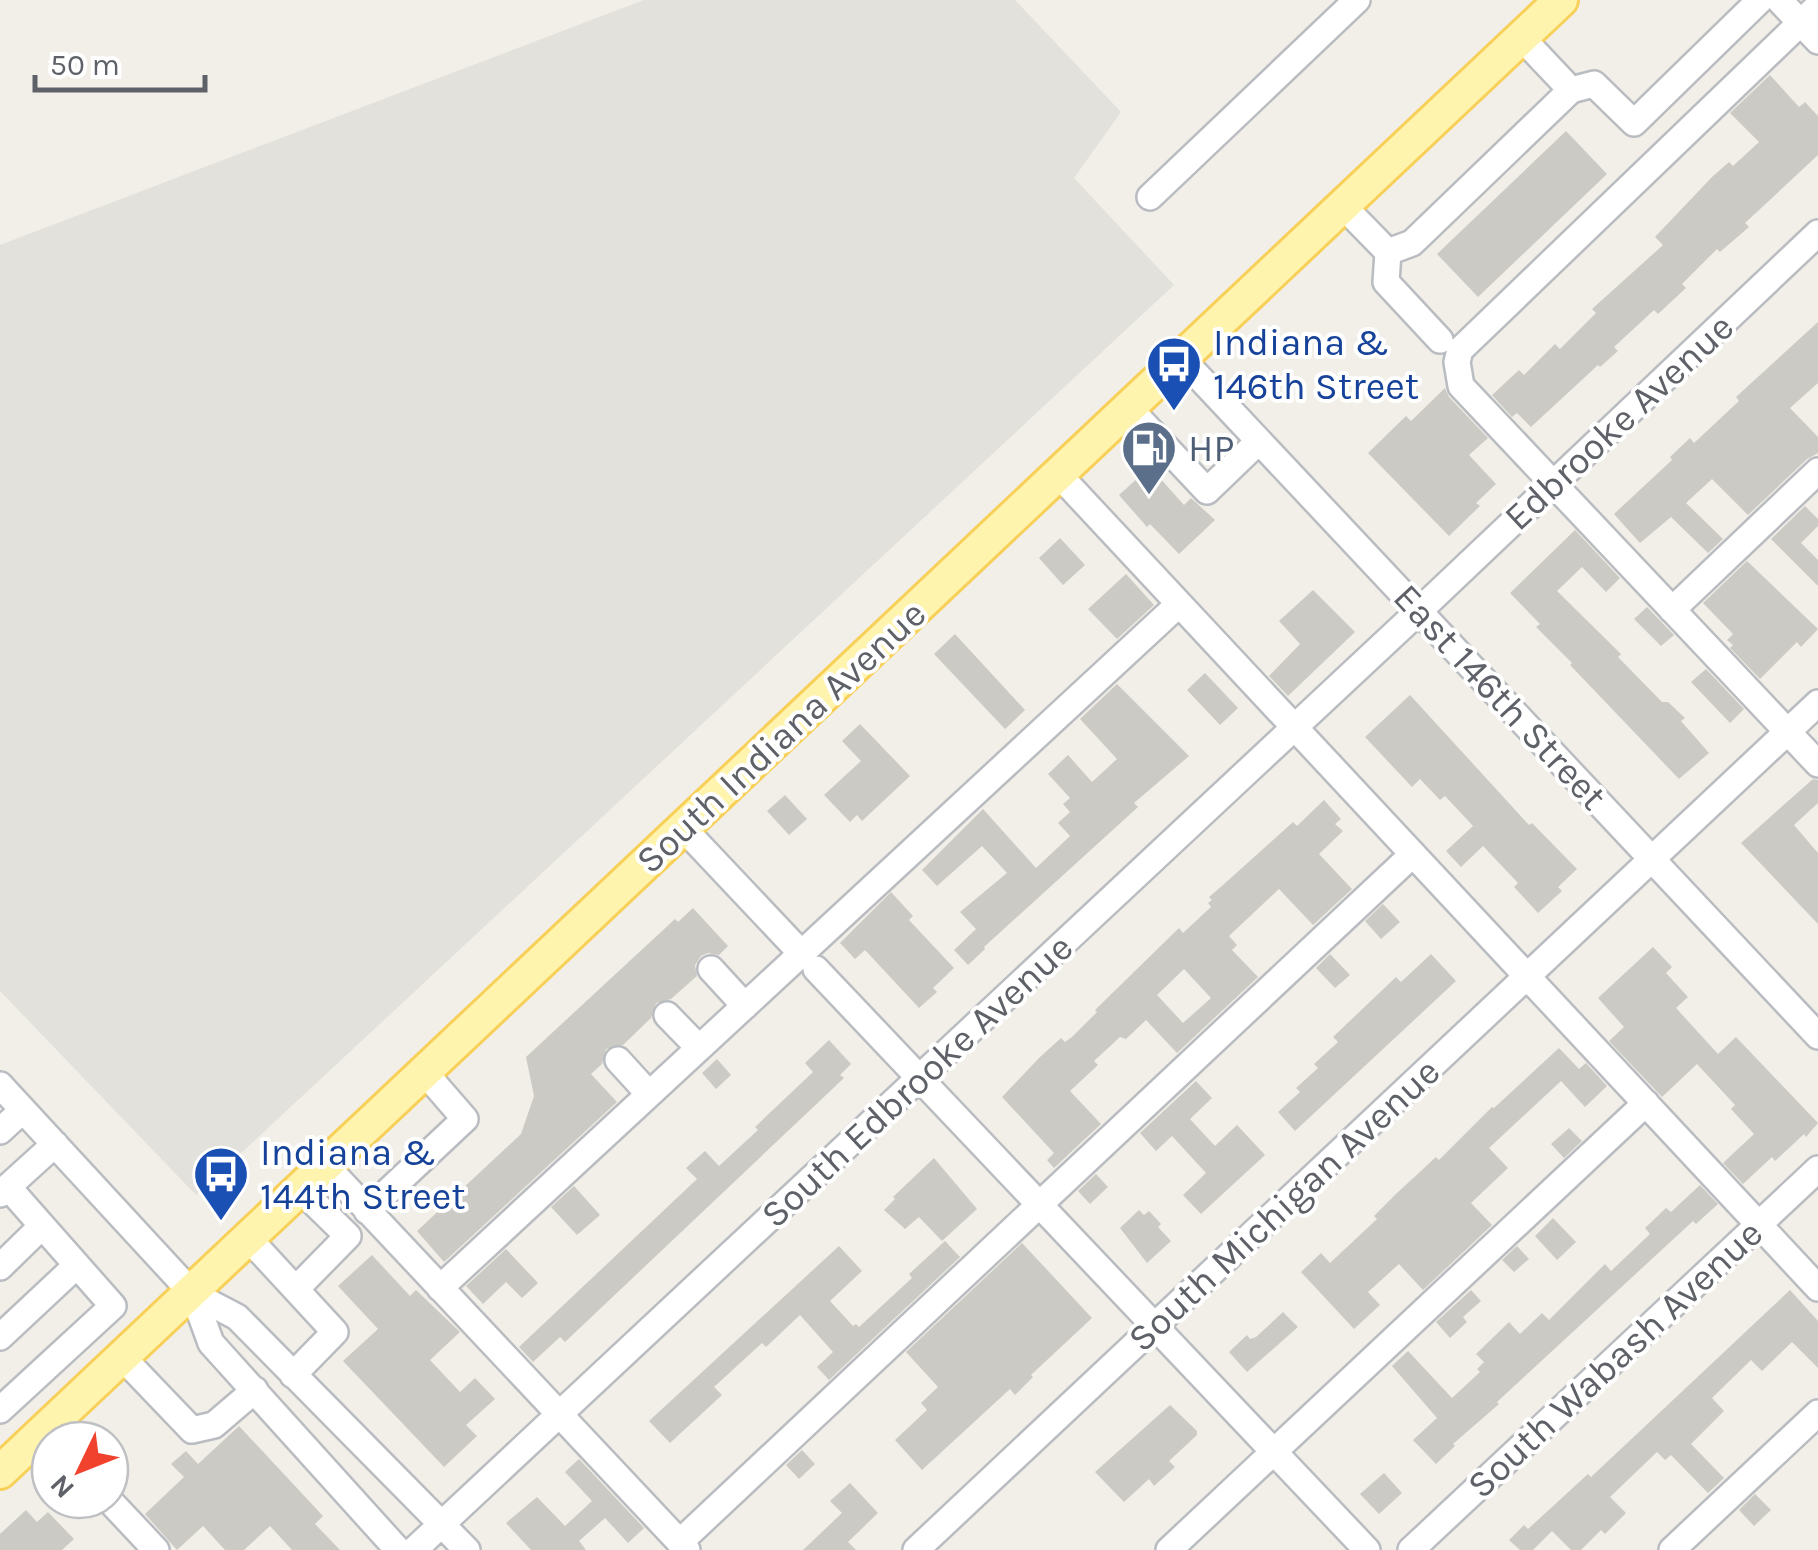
<svg xmlns="http://www.w3.org/2000/svg" width="1818" height="1550" font-family="Karla,sans-serif">
	<rect width="100%" height="100%" fill="#f1efe7"/>
	<path fill="#e2e1db" d="M644,0H1015L1121,112L1074,178L1174,285L196,1195L0,991V245Z"/>
	<path fill="#cccac4" fill-rule="evenodd" d="M1770,75L1799,107L1805,102L1818,116V155L1745,223L1749,227L1720,252L1717,249L1682,284L1686,288L1658,314L1654,310L1614,347L1618,351L1600,367L1598,365L1531,427L1517,413L1512,417L1492,395L1519,370L1524,375L1555,344L1560,349L1596,313L1592,309L1663,245L1655,237L1712,177L1729,162L1733,166L1759,142L1730,113Z
		M1566,131L1607,174L1478,297L1437,254Z
		M1818,322V383L1790,408L1818,437V453L1807,459L1748,515L1712,479L1686,503L1723,539L1708,553L1671,517L1640,543L1614,514L1672,460L1670,457L1690,438L1694,443L1739,401L1736,397Z
		M1445,388L1449,397L1488,438L1469,455L1496,484L1476,503L1480,506L1449,536L1368,453L1406,416L1411,421Z
		M1150,467L1184,505L1191,498L1215,520L1179,554L1150,524L1147,527L1119,495Z
		M1805,506L1818,519V526L1801,543L1818,560V586L1771,539Z
		M1575,530L1620,578L1606,592L1582,567L1557,591L1621,654L1618,657L1662,702H1668L1685,718L1681,721L1709,753L1679,779L1570,665L1572,663L1536,627L1540,624L1510,593Z
		M1060,538L1085,565L1063,585L1039,558Z
		M1747,561L1818,629L1801,647L1797,642L1760,679L1730,648L1733,645L1727,640L1733,634L1703,603Z
		M1126,574L1154,605L1117,639L1088,609Z
		M1313,590L1355,632L1288,696L1269,676L1300,644L1279,621Z
		M1647,607L1674,635L1661,646L1634,619Z
		M955,634L1025,710L1005,729L934,654Z
		M1706,669L1744,709L1730,723L1691,682Z
		M1205,673L1238,708L1220,725L1187,690Z
		M1117,684L1189,756L1134,803L1138,807L984,947L985,949L968,965L954,950L976,929L960,912L1007,873L982,846L937,886L922,870L983,809L1036,868L1070,836L1058,823L1070,812L1063,804L1070,798L1048,774L1068,755L1092,782L1117,759L1080,719Z
		M1410,695L1529,825L1532,823L1577,869L1558,887L1562,891L1538,913L1514,887L1518,883L1483,846L1461,867L1446,851L1473,826L1445,796L1440,800L1420,779L1412,787L1365,737Z
		M860,724L910,776L862,821L857,815L850,822L824,795L861,761L842,741Z
		M1813,779L1818,780V803L1794,825L1818,853V924L1741,843Z
		M785,795L807,819L789,835L767,811Z
		M1324,800L1341,819L1335,824L1343,831L1319,854L1352,889L1313,925L1279,889L1229,936L1237,945L1232,950L1258,977L1177,1053L1146,1020L1126,1039L1120,1037L1094,1061L1098,1065L1070,1091L1101,1124L1054,1168L1047,1160L1054,1153L1002,1097L1040,1057L1061,1038L1065,1042L1072,1037L1097,1012L1095,1010L1179,928L1183,933L1211,907L1208,903L1212,900L1209,897L1223,885L1293,822L1297,826ZM1184,969L1211,998L1183,1023L1157,995Z
		M891,892L913,916L909,920L954,968L933,988L937,992L919,1008L865,950L855,959L840,943Z
		M1383,904L1400,922L1381,939L1365,921Z
		M693,908L728,946L719,955L708,953L701,956L695,965L697,976L671,999L656,1003L651,1018L623,1045L606,1049L602,1064L591,1074L617,1102L444,1262L417,1231L521,1134L534,1096L526,1057L675,919L678,922Z
		M1653,947L1672,967L1666,973L1688,997L1676,1008L1718,1054L1736,1037L1818,1123L1806,1137L1804,1134L1775,1161L1772,1157L1743,1184L1723,1163L1754,1134L1731,1109L1735,1105L1697,1064L1662,1097L1609,1041L1624,1027L1598,998Z
		M1330,954L1350,975L1335,988L1316,968Z
		M1431,954L1456,981L1295,1131L1278,1112L1300,1092L1296,1088L1318,1068L1314,1064L1338,1042L1333,1037L1396,977L1401,982Z
		M829,1040L851,1064L840,1075L844,1078L565,1342L560,1337L533,1362L519,1347L697,1179L686,1168L705,1151L719,1166L758,1130L755,1127L813,1072L805,1063Z
		M1559,1048L1579,1069L1586,1063L1607,1086L1585,1107L1561,1081L1489,1148L1508,1168L1471,1203L1492,1225L1423,1290L1399,1264L1368,1292L1380,1305L1354,1329L1301,1272L1321,1253L1330,1263L1377,1219L1374,1216L1396,1194L1436,1157L1439,1160L1492,1107L1494,1108Z
		M717,1059L731,1075L716,1089L702,1073Z
		M1196,1081L1212,1098L1190,1119L1215,1146L1237,1125L1265,1155L1201,1214L1183,1195L1206,1173L1172,1136L1156,1151L1140,1133Z
		M1569,1128L1582,1141L1564,1158L1551,1144Z
		M934,1158L977,1209L942,1241L919,1217L905,1229L884,1210L895,1199L893,1197Z
		M1096,1174L1108,1187L1090,1204L1078,1191Z
		M1700,1185L1718,1204L1696,1224L1693,1221L1497,1402L1499,1404L1453,1444L1455,1446L1436,1464L1413,1440L1437,1418L1392,1366L1408,1351L1452,1398L1480,1372L1477,1369L1484,1362L1476,1354L1509,1322L1520,1334L1542,1313L1549,1320L1605,1264L1611,1271L1650,1234L1645,1228L1666,1208L1671,1212Z
		M574,1186L600,1215L577,1235L551,1207Z
		M1139,1210L1144,1215L1149,1211L1161,1224L1158,1227L1171,1241L1147,1263L1120,1228Z
		M1553,1218L1576,1242L1557,1260L1535,1236Z
		M945,1241L960,1257L829,1380L817,1367L833,1352L800,1315L766,1347L762,1343L714,1387L722,1395L670,1443L649,1421L839,1246L862,1271L830,1301L853,1326L856,1324L859,1327L912,1278L909,1274Z
		M1022,1243L1092,1318L1031,1375L1033,1377L1015,1395L1010,1389L922,1470L895,1440L927,1410L921,1403L938,1387L906,1352Z
		M1517,1246L1529,1259L1514,1272L1502,1260Z
		M506,1249L538,1283L522,1298L506,1282L483,1304L466,1286Z
		M372,1255L410,1296L416,1290L460,1332L430,1360L460,1392L475,1378L495,1399L466,1425L477,1436L444,1467L343,1361L378,1329L338,1286Z
		M1471,1290L1481,1301L1463,1317L1467,1322L1450,1338L1436,1322Z
		M1790,1290L1818,1321V1368L1792,1342L1762,1371L1751,1360L1712,1398L1724,1411L1691,1444L1724,1478L1708,1493L1671,1455L1665,1460L1657,1452L1610,1497L1626,1513L1605,1534L1601,1530L1581,1550H1571L1552,1531L1533,1550H1520L1509,1540L1524,1525L1528,1529L1588,1474L1591,1477Z
		M1283,1312L1298,1327L1247,1372L1229,1352L1247,1335L1250,1339L1256,1337Z
		M1170,1405L1197,1431V1435L1169,1461L1175,1467L1154,1486L1149,1479L1124,1502L1095,1472Z
		M239,1426L323,1516L315,1524L340,1550H292L270,1526L244,1550H225L203,1526L177,1550L145,1514L184,1477L171,1464L186,1451L198,1464Z
		M802,1450L815,1464L799,1479L786,1465Z
		M579,1459L644,1528L628,1543L605,1518L579,1541L586,1550H531L506,1523L537,1497L565,1526L592,1501L565,1472Z
		M1384,1473L1402,1493L1379,1514L1360,1494Z
		M850,1483L878,1513L848,1542L856,1550H803L842,1513L830,1501Z
		M1755,1494L1771,1510L1754,1526L1739,1510Z
		M26,1510L37,1522L48,1512L74,1539L62,1550H0V1534Z"/>
	<g fill="none" stroke-linecap="round" stroke-linejoin="round">
		<g stroke="#b9bcc1" stroke-width="30">
			<path id="minor" d="M1779,0L1818,41
				M1818,6L1460,350L1457,362L1461,386L1818,764
				M1571,90L1594,84L1634,123L1760,0
				M1150,197L1357,0
				M1343,206L1388,252L1386,282L1440,340
				M1388,252L1412,243L1571,90L1521,37
				M1182,359L1818,1036
				M1129,408L1207,491L1259,441
				M1059,475L1818,1288
				M1672,610L1818,471
				M684,829L802,954
				M711,969L745,1006
				M816,969L1367,1550
				M667,1015L699,1048
				M618,1060L649,1094
				M0,1085L193,1294L237,1317L467,1550
				M0,1131L23,1110
				M327,1167L687,1550
				M0,1194L55,1144
				M367,1211L465,1119L426,1074
				M250,1240L335,1332L293,1375
				M0,1267L42,1226
				M440,1288L1179,604
				M296,1289L348,1236L302,1191
				M193,1294L211,1343L398,1550
				M0,1337L77,1265
				M123,1358L192,1430L214,1425L255,1390
				M0,1410L113,1306L8,1187
				M109,1500L156,1550
				M680,1542L1413,854
				M414,1550L1419,611L1818,233
				M916,1550L1818,703
				M1169,1550L1646,1103
				M1411,1550L1818,1169
				M1672,1550L1818,1413"/>
		</g>
		<g stroke="#f8d059" stroke-width="38">
			<path id="major" d="M0,1472L1561,0"/>
		</g>
		<use href="#minor" stroke="#fff" stroke-width="25"/>
		<use href="#major" stroke="#fff4ae" stroke-width="32"/>
	</g>
	<defs>
		<g id="bus-pin" transform="scale(2.875)"><path d="M0 17L-7.5 6A9.5 9.5 0 1 1 7.5 6Z" fill="#1a4fb4" stroke="#fff"/><path d="M-5-6H5V4H4V6H2V4H-2V6H-4V4H-5ZM-3.5-4V0h7V-4ZM-3.5 1.2v1.5H-2V1.2ZM2 1.2v1.5H3.5V1.2Z" fill="#fff"/></g>
		<g id="fuel-pin" transform="scale(2.875)"><path d="M0 17L-7.5 6A9.5 9.5 0 1 1 7.5 6Z" fill="#5c6f8a" stroke="#fff"/><path d="M-5.5-6h7V0h2V4h1.3V-2.5L3-4.5l.8-.8L6-3V5H2.5V1h-1V6h-7ZM-4.2-4.7v3.2H.2V-4.7Z" fill="#fff"/></g>
	</defs>
	<g fill-rule="evenodd">
		<use href="#bus-pin" x="1174" y="364"/>
		<use href="#fuel-pin" x="1149" y="448"/>
		<use href="#bus-pin" x="221" y="1174"/>
	</g>
	<g text-anchor="middle" dominant-baseline="central" stroke-width="8" stroke-linejoin="round" paint-order="stroke">
		<g font-size="38" fill="#164399" stroke="#fff" text-anchor="start">
			<text x="1213" y="342">Indiana &amp;<tspan x="1213" dy="44">146th Street</tspan></text>
			<text x="260" y="1152">Indiana &amp;<tspan x="260" dy="44">144th Street</tspan></text>
		</g>
		<g font-size="38" fill="#5e6268" stroke="#fff">
			<text transform="translate(1619 422) rotate(-43)">Edbrooke Avenue</text>
			<text transform="translate(1500 697) rotate(47)">East 146th Street</text>
			<text transform="translate(781 737) rotate(-43)">South Indiana Avenue</text>
			<text transform="translate(917 1081) rotate(-43)">South Edbrooke Avenue</text>
			<text transform="translate(1284 1205) rotate(-43)">South Michigan Avenue</text>
			<text transform="translate(1615 1359) rotate(-43)">South Wabash Avenue</text>
		</g>
		<g font-size="38" fill="#4e5e75" stroke="#fff" text-anchor="start">
			<text x="1188" y="448">HP</text>
		</g>
	</g>
	<g transform="translate(80 1470) rotate(227)"><circle r="48" fill="#ffffff" stroke="#bfc0c3" stroke-width="2.5"/>
	<path d="M0-8L18 38L0 25L-18 38Z" fill="#f1422d"/>
	<text y="-15" font-size="28" font-weight="bold" text-anchor="middle" fill="#5e6268">N</text>
	</g>
	<path d="M35 75v15h170v-15" fill="none" stroke="#5e6268" stroke-width="5"/>
	<text x="50" y="75" font-size="30" fill="#5e6268" stroke="#ffffff" stroke-width="8" paint-order="stroke">50 m</text>
</svg>
